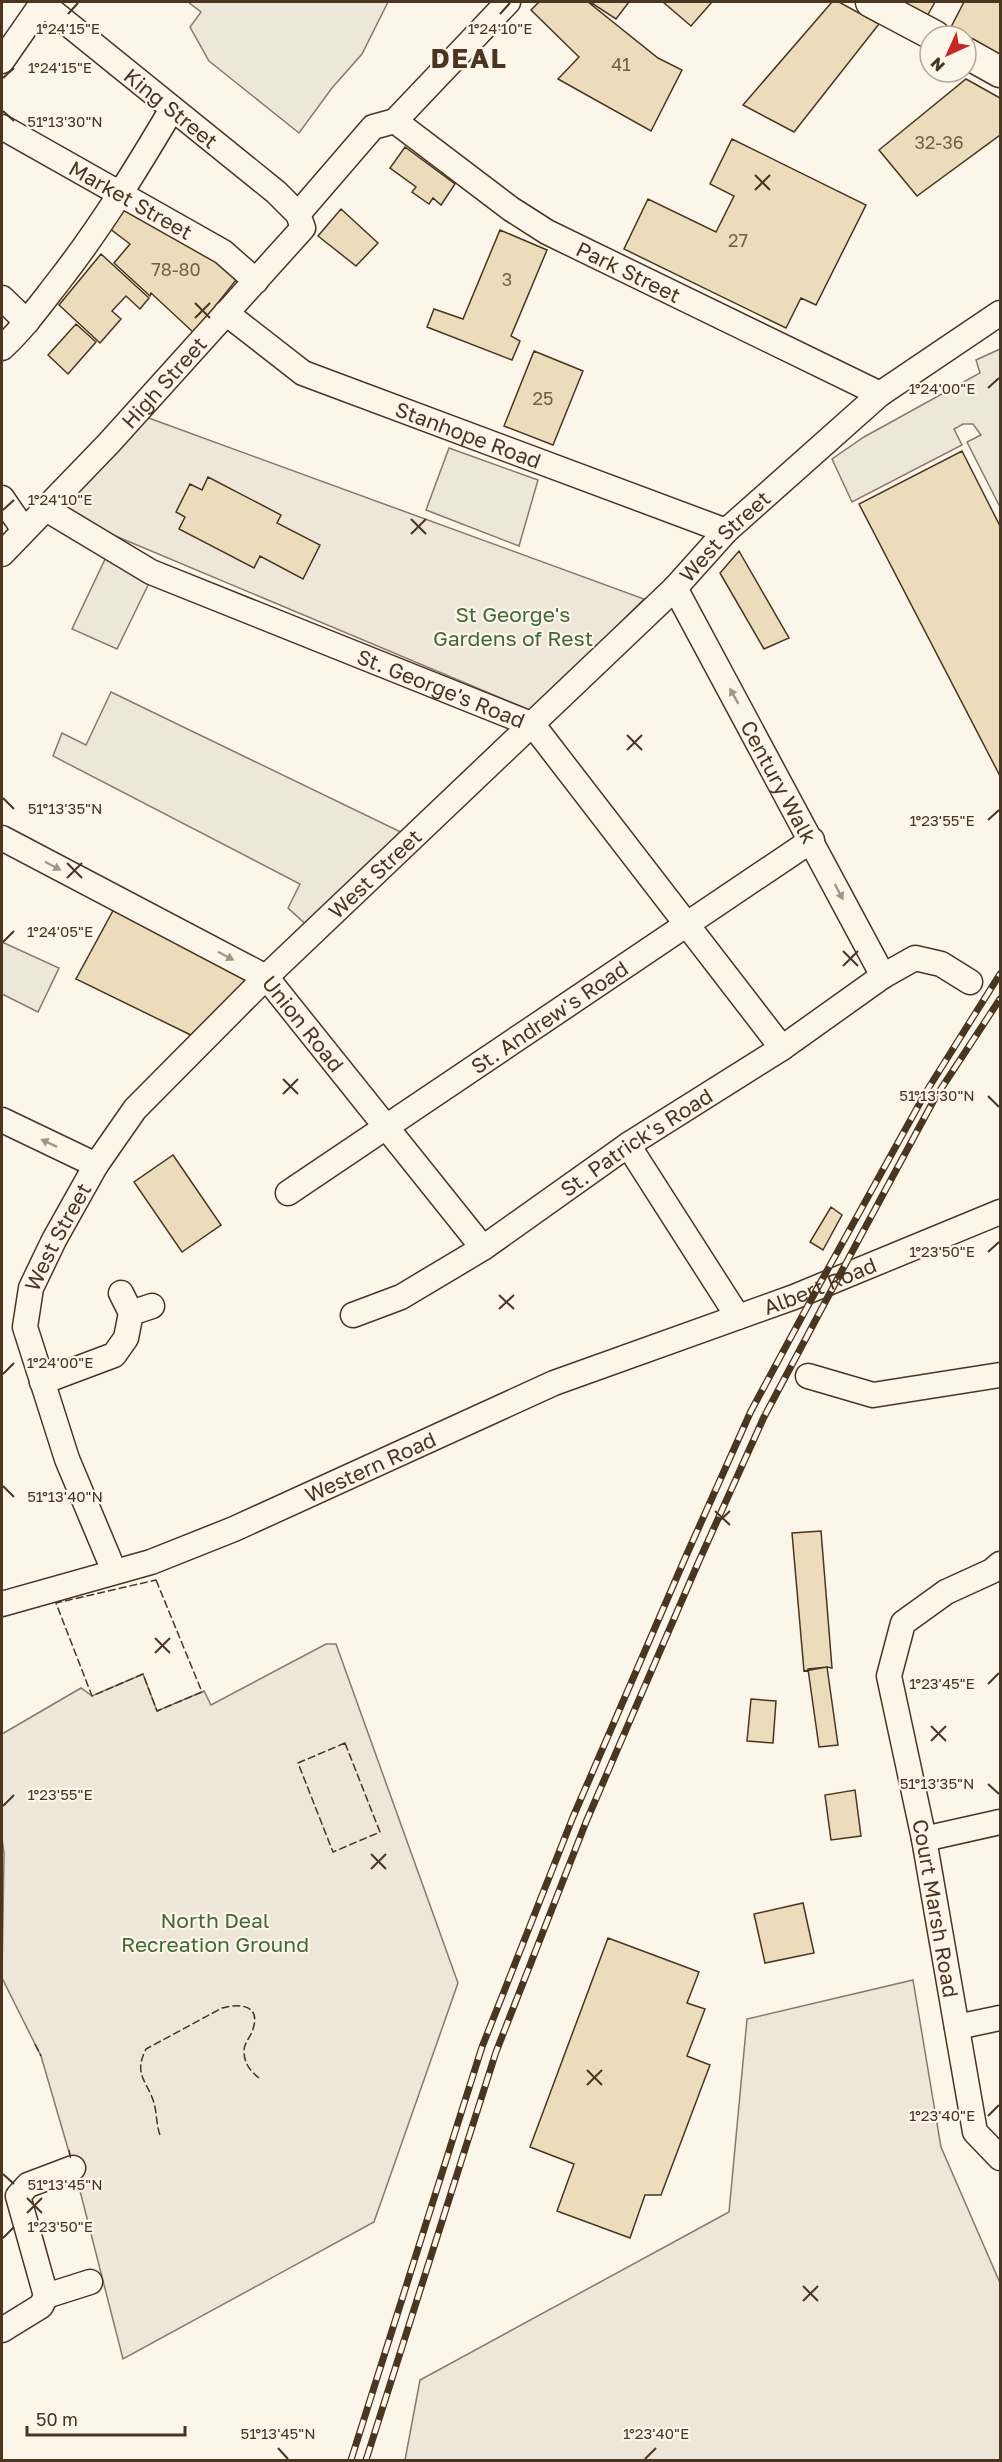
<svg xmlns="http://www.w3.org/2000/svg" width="1002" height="2462" font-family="'Golos Text',sans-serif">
	<rect width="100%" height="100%" fill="#fbf6e9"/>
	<path fill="#ede6d9" stroke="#887966" stroke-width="1.5" d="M146,417L644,599L532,711L106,532L84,520L63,505Z
		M326,1644H336L458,1983L374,2222L123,2359L78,2183L41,2056L2,1978L4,1853L2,1838V1734L81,1688L92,1696L143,1674L157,1711L204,1691L211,1705Z
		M913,1980L941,2147L1000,2283V2460H405L420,2380L729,2212L747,2019Z"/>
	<path fill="#ede7d9" stroke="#887966" stroke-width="1.5" d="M188,2H388L362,54L332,88L299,133L209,61L190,27L201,12Z
		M1000,349V507L967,442L981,435L973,424H963L954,429L962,445L852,502L832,459L864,437L980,373L976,360Z
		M449,448L538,480L519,546L426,510Z
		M108,553L154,573L117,649L72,629Z
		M111,692L409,836L311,929L288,908L300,884L53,756L62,733L86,745Z
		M2,942L59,968L38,1012L2,994Z"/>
	<path fill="#ecdcbc" stroke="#4a3520" stroke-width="1.5" d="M539,2H588L658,58L682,70L651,131L558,79L579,57L531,10Z
		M590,2H629L616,19Z
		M663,2H712L691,26Z
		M832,2H839L879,24L794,132L743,105Z
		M898,2H935L926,18Z
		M964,2H1000V55L950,29Z
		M966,79L1000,98V135L917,196L879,150Z
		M732,139L866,205L816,305L801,298L786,328L624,249L648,199L716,232L734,196L710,184Z
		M405,147L455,184L441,205L433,198L429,204L412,192L416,187L390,168Z
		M127,201L240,275L194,333L151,293L150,296L114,263L130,244L109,228Z
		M341,209L378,243L356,266L318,236Z
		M500,230L547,250L511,336L520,341L512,360L427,327L434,309L463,319Z
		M101,254L149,298L140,309L126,296L112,311L121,319L100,343L59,305Z
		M76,324L96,342L68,374L48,355Z
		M534,351L583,371L553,445L504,426Z
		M962,451L1000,526V776L859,504Z
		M208,477L281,515L277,523L320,545L303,579L260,556L254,568L179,529L185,517L176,512L190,484L202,490Z
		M739,551L789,638L764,649L720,573Z
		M115,907L258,977L197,1038L76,979Z
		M173,1155L221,1225L182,1252L134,1182Z
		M831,1207L842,1215L823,1250L810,1242Z
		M821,1531L832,1668L827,1667L804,1671L792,1533Z
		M827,1667L838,1745L819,1747L808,1669Z
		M751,1699L776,1701L773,1743L747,1741Z
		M855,1790L861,1836L831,1840L825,1795Z
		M803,1903L814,1953L765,1963L754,1914Z
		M608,1938L699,1972L687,2003L705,2009L687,2056L710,2065L661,2195H645L630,2238L557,2211L574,2164L530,2147Z"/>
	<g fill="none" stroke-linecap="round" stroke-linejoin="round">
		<g stroke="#4a3520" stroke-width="27">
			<g id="minor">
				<path d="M2,61L43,2"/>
				<path id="s1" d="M395,121L511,209L547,232L880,394"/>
				<path id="s2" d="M2,127L223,252L256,281"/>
				<path d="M298,214L373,127L395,121L508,2"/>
				<path d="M2,298L27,322"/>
				<path id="s3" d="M226,313L303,373L726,531"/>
				<path d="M2,348C23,329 40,305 58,282C101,227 137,168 172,109"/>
				<path d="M2,498L24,530"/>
				<path id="s4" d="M46,509L151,572L533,725L782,1048"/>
				<path id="s5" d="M2,554L109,443L303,228L298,214L276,192L42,3"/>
				<path id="s6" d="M675,588L883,976"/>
				<path id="s7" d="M2,838L266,977L483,1248"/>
				<path d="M2,1120L96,1165"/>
				<path d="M628,1145L738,1317"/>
				<path id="s8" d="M288,1193L812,840"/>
				<path d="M121,1293L131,1313L152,1306"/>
				<path id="s9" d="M353,1315L401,1297L483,1248L628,1145L782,1048L883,976L915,958L941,964L970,982"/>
				<path d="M808,1376L873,1395L1000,1375"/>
				<path d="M42,1382L114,1355L126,1338L131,1313"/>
				<path id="s10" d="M1000,1564L992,1571L946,1592L903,1623L889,1676L924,1839L975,2132L1000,2158"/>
				<path id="s11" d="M114,1571L67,1459L25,1327L31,1288L54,1240L96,1165L135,1109L266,977L675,588L726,531L880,394L1000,313"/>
				<path id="s12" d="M2,1604L151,1562L234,1529L554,1383L794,1297L1000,1212"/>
				<path d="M924,1839L1000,1822"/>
				<path d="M957,2027L1000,2018"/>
				<path d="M46,2296L90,2282"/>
				<path d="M2,2330L41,2306L46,2296L18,2196L28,2185L73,2168"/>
			</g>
		</g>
		<g stroke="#4a3520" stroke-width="33">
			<path id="major" d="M871,2L935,36
				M966,53L1000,72"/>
		</g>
		<use href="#minor" stroke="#fbf6e9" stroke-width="24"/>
		<use href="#major" stroke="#fbf6e9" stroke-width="30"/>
		<g stroke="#4a3520" stroke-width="7">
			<path id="rail" d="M351,2460L482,2047L573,1817L686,1556L751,1411L818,1287L926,1092L1000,974
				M366,2460L496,2052L586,1822L699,1561L764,1417L838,1278L935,1098L1000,999"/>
		</g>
		<use href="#rail" stroke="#fbf6e9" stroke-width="4.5" stroke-dasharray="14" stroke-linecap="butt"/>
		<path stroke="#4a3520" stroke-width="1.5" stroke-dasharray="8 3" stroke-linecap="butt" d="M156,1580L202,1692L157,1711L143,1674L92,1696L56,1603Z
			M345,1743L380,1832L333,1852L298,1763Z
			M35,2044L41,2056
			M160,2135C156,2124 157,2113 154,2103C147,2080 133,2075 146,2049L222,2008C240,2003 261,2005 253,2029C251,2037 244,2042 244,2051C244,2063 250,2071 259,2078
			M69,2150L71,2160"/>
	</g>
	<defs><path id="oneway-solid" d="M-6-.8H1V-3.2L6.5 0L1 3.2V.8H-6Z" transform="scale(1.5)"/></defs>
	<g fill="#a29684">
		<use href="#oneway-solid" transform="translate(734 696) rotate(-119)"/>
		<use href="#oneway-solid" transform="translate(53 866) rotate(28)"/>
		<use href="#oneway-solid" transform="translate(839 892) rotate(62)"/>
		<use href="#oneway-solid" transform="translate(226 956) rotate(28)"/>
		<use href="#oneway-solid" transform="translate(49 1143) rotate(-155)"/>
	</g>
	<path fill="none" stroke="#4a3520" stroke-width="2" d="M68,14L78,3M500,14L510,3M3,78L14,68M3,111L14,121M755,175L770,190M755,190L770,175M195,303L210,318M195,318L210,303M988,388L999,378M3,510L14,500M411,519L426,534M411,534L426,519M627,735L642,750M627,750L642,735M3,798L14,809M988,820L999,810M67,863L82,878M67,878L82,863M3,942L14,931M843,951L858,966M843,966L858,951M283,1079L298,1094M283,1094L298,1079M988,1096L999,1107M988,1252L999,1242M499,1295L514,1309M499,1309L514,1295M3,1374L14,1363M3,1486L14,1497M715,1511L730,1525M715,1525L730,1511M155,1638L170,1653M155,1653L170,1638M988,1684L999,1673M931,1726L946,1741M931,1741L946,1726M988,1784L999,1794M3,1806L14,1795M371,1854L386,1869M371,1869L386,1854M587,2070L602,2085M587,2085L602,2070M988,2116L999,2105M3,2174L14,2184M27,2198L42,2213M27,2213L42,2198M3,2238L14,2227M803,2286L818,2301M803,2301L818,2286M278,2448L288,2459M645,2459L656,2448"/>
	<g text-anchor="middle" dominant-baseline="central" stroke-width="4.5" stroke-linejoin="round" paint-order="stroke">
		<g font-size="18" fill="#725f47">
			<text x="621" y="64">41</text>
			<text x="939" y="142">32-36</text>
			<text x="738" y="240">27</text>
			<text x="176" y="269">78-80</text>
			<text x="507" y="279">3</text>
			<text x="543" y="398">25</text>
		</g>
		<g font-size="21" fill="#4a3520" stroke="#fbf6e9">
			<text transform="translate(171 108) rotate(39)">King Street</text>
			<text stroke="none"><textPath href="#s2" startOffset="148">Market Street</textPath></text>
			<text stroke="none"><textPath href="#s1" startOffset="279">Park Street</textPath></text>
			<text stroke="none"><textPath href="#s5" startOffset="236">High Street</textPath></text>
			<text stroke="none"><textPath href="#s3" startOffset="274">Stanhope Road</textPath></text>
			<text stroke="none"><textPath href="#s11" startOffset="1329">West Street</textPath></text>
			<text stroke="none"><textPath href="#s4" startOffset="435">St. George's Road</textPath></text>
			<text stroke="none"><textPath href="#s6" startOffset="220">Century Walk</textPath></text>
			<text stroke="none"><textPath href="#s11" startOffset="843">West Street</textPath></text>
			<text stroke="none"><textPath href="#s8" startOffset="315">St. Andrew's Road</textPath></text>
			<text stroke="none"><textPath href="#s7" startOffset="358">Union Road</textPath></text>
			<text stroke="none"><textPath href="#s9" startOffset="333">St. Patrick's Road</textPath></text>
			<text stroke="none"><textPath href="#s11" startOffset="357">West Street</textPath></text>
			<text stroke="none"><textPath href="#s12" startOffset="879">Albert Road</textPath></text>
			<text stroke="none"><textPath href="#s12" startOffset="394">Western Road</textPath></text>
			<text stroke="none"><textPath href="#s10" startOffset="406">Court Marsh Road</textPath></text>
		</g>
		<g font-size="21" fill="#436837" stroke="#fbf6e9">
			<text x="513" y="614">St George's<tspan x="513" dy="24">Gardens of Rest</tspan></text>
			<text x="215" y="1920">North Deal<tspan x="215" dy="24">Recreation Ground</tspan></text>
		</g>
		<g font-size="27" font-weight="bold" letter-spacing="1.5" fill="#4a3520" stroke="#fbf6e9">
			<text x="469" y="58">DEAL</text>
		</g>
	</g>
	<g font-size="15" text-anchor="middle" fill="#4a3520" stroke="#fbf6e9" stroke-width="4.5" stroke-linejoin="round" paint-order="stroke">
		<text x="68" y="34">1°24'15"E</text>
		<text x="500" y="34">1°24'10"E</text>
		<text x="60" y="73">1°24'15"E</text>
		<text x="65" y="127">51°13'30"N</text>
		<text x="942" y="394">1°24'00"E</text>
		<text x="60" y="505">1°24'10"E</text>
		<text x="65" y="814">51°13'35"N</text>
		<text x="942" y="826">1°23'55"E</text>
		<text x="60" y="937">1°24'05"E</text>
		<text x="937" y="1101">51°13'30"N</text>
		<text x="942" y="1257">1°23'50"E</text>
		<text x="60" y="1368">1°24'00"E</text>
		<text x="65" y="1502">51°13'40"N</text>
		<text x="942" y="1689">1°23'45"E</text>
		<text x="937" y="1789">51°13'35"N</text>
		<text x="60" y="1800">1°23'55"E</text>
		<text x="942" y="2121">1°23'40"E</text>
		<text x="65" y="2190">51°13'45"N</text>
		<text x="60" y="2232">1°23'50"E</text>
		<text x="278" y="2439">51°13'45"N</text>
		<text x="656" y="2439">1°23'40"E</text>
	</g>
	<rect width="1002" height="2462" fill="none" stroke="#4a3520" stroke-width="6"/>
	<g transform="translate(948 54) rotate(225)"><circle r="28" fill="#fbf6e9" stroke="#b4a999" stroke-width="1.5"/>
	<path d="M0-4.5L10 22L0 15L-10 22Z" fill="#c62828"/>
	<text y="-9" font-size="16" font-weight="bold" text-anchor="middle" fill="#4a3520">N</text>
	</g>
	<path d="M27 2426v9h158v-9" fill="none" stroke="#4a3520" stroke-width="3"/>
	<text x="36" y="2426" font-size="18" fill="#4a3520" stroke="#fbf6e9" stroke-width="4.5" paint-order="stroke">50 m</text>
</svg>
